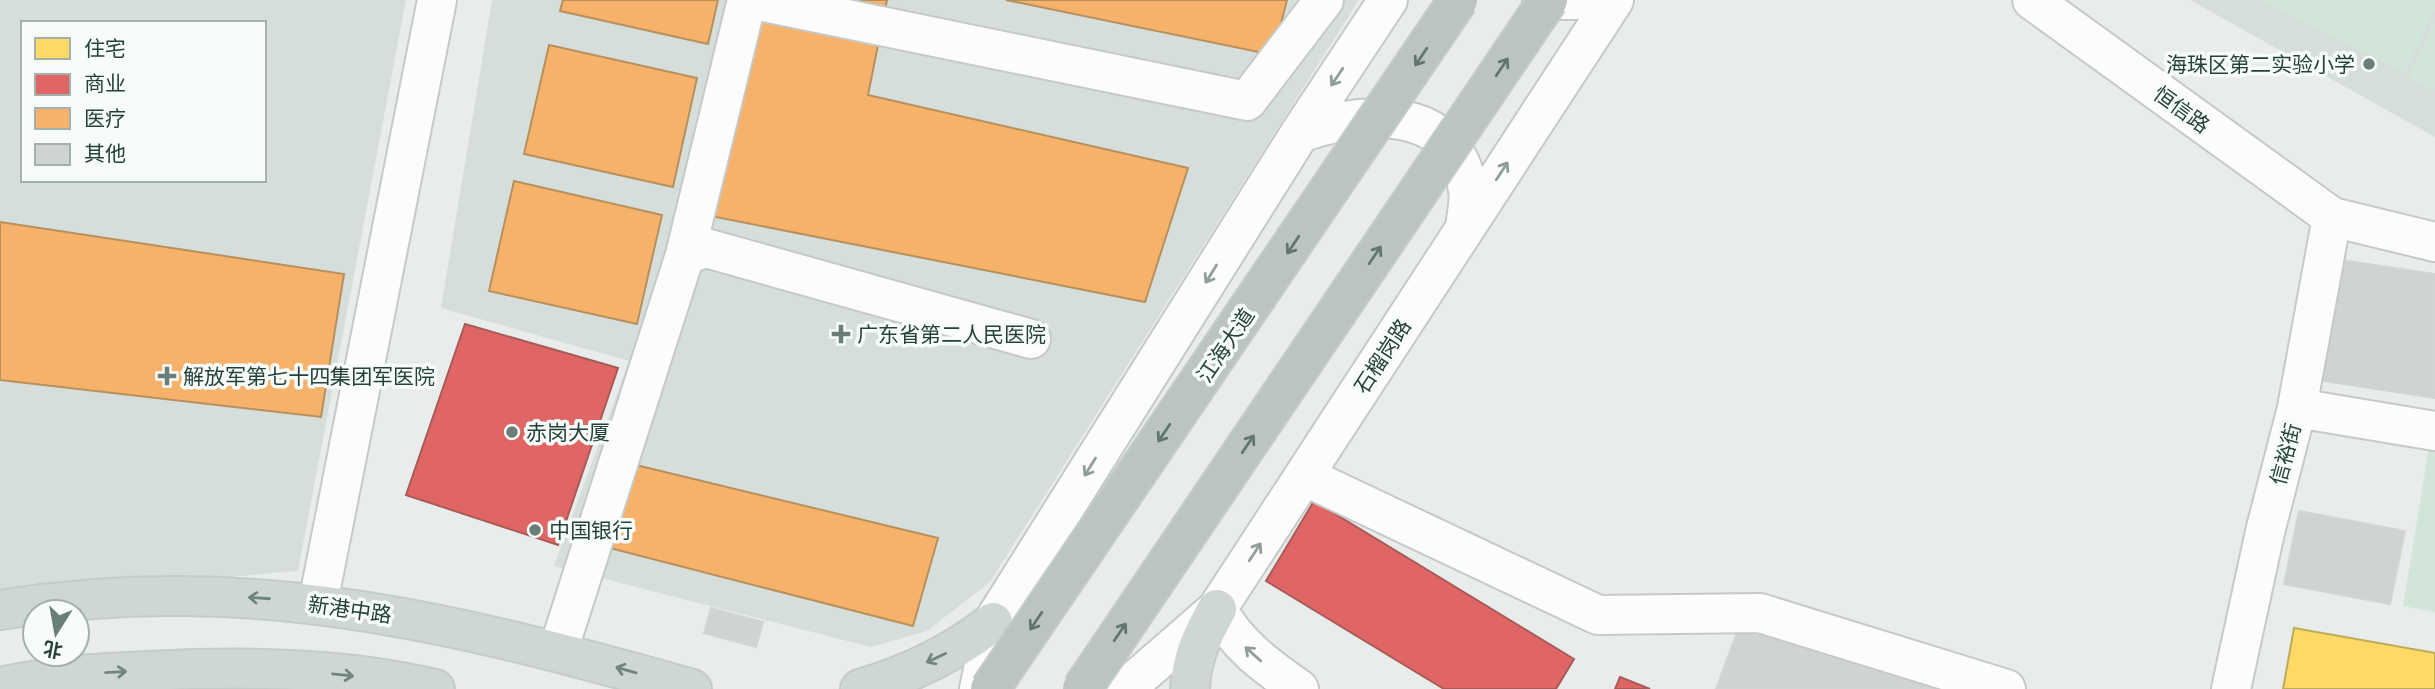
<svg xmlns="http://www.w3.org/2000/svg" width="2435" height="689" font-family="'IBM Plex Sans','Noto Sans SC',sans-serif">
	<rect width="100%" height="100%" fill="#e8edeb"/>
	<path fill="#d6dedb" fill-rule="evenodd" d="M0,0H406L298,571L0,597ZM23,23H264V180H23Z
		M492,0H1359L990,582L927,631L871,647L554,566L629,361L441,308Z
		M2190,0H2435V137L2417,127Z"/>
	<path fill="#d1e6d8" d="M2260,0H2435V10L2404,73Z
		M2435,22V90L2408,77Z
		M2430,441L2435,442V612L2403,606Z"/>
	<path fill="#ffd966" stroke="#bdac59" stroke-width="2" d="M2294,628L2435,653V689H2283Z"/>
	<path fill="#e06666" stroke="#a85b59" stroke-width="2" d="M465,324L618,368L558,545L406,495Z
		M1314,501L1574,659L1556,689H1444L1266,581Z
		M1620,677L1650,689H1615Z"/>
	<path fill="#f6b26b" stroke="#b7905c" stroke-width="2" d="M563,0H718L708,44L560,11Z
		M762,0H887L868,95L1188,168L1145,302L711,216Z
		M1006,0H1287L1273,55Z
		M549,45L697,78L673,187L524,154Z
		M514,181L662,215L637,324L489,291Z
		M0,222L344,274L321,417L0,380Z
		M636,465L938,538L913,626L606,547Z"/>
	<path fill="#cfd4d2" stroke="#d1d6d4" stroke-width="2" d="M2341,260L2435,274V398L2323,381Z
		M2299,511L2405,531L2390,604L2284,584Z
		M711,608L763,622L756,647L704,633Z
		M1742,619L1936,689H1716Z"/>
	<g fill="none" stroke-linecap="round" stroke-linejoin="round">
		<g stroke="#c5cac8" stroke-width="42">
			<path id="minor" d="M754,0L1247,101L1324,0
				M1542,0H1576
				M2032,0L2332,217L2435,242
				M1300,133C1364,111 1454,102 1468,190C1470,202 1466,216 1465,228
				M685,255L747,0
				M2297,408L2435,431
				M1304,476L1598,615L1760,613L2006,689
				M318,603L437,0
				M1217,609C1237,645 1266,666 1299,689
				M558,651L685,255L706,248L1031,339
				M979,689L993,622L1300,133L1388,0
				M1125,689L1217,609L1614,0
				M2231,689L2265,532L2297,408L2332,217"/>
		</g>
		<g stroke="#c3ccc9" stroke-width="42">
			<path id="major" d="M0,610C248,570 455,622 692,689
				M0,687C48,676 99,673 148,671C244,666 342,667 435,689
				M860,689C908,675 954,653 993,622
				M1190,689C1191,658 1202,636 1217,609"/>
		</g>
		<use href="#minor" stroke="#fcfcfc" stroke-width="38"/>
		<use href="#major" stroke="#cfd7d5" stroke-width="38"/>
		<g stroke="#c3ccc9" stroke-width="42" stroke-linecap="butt">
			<path id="highway-bridge" d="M990,689L1458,0
				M1082,689L1548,0"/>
		</g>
		<use href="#highway-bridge" stroke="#bcc4c2" stroke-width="38"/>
	</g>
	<defs><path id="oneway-shaft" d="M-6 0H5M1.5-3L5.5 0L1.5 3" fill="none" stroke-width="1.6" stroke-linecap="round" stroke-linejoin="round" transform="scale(1.75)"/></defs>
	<g stroke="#617670">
		<use href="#oneway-shaft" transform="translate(1421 57) rotate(124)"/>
		<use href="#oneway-shaft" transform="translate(1502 67) rotate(-56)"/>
		<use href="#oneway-shaft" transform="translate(1293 245) rotate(124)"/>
		<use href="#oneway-shaft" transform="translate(1375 255) rotate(-56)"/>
		<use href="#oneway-shaft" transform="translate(1164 433) rotate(124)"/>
		<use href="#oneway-shaft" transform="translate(1248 444) rotate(-56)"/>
		<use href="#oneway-shaft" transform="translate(1036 621) rotate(124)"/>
		<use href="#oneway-shaft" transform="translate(1120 632) rotate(-56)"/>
	</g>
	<g stroke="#909f9b">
		<use href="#oneway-shaft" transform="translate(1337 77) rotate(124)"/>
		<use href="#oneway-shaft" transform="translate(1502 171) rotate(-57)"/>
		<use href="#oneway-shaft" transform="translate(1211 274) rotate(122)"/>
		<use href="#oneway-shaft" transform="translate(1090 467) rotate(122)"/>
		<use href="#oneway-shaft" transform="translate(1255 552) rotate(-57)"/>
		<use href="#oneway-shaft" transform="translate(1253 654) rotate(-138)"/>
	</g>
	<g stroke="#718580">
		<use href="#oneway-shaft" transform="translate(259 598) rotate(-176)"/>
		<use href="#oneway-shaft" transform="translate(936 658) rotate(155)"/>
		<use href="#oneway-shaft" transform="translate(626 670) rotate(-164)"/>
		<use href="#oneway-shaft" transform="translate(116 672) rotate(-3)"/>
		<use href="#oneway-shaft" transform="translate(343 675) rotate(6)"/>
	</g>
	<g fill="#697e78" stroke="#f7fbf9" stroke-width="2.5">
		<circle cx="2369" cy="64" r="7"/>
		<path d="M837.5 323.5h7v7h7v7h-7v7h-7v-7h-7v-7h7z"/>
		<path d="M163.5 365.5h7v7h7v7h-7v7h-7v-7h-7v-7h7z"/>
		<circle cx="512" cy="432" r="7"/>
		<circle cx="535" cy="530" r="7"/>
	</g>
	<g text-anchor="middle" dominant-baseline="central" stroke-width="7" stroke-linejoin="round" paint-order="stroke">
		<g font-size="21" fill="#24423a" stroke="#f7fbf9" text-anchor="start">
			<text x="2355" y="64" text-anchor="end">海珠区第二实验小学</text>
			<text x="857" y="334">广东省第二人民医院</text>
			<text x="183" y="376">解放军第七十四集团军医院</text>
			<text x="526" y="432">赤岗大厦</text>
			<text x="549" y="530">中国银行</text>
		</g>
		<g font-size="21" fill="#24423a" stroke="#f7fbf9">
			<text transform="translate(2182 109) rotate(36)">恒信路</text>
			<text transform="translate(1225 345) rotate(-56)">江海大道</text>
			<text transform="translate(1382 356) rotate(-57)">石榴岗路</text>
			<text transform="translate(2285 454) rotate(-75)">信裕街</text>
			<text transform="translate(350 609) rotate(8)">新港中路</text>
		</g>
	</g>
	<rect x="21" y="21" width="245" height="161" fill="#f7fbf9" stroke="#a3b1ad" stroke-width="2"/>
	<rect x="35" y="38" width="35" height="21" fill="#ffd966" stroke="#a3b1ad" stroke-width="2"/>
	<text x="84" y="56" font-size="21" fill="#24423a">住宅</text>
	<rect x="35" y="74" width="35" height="21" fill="#e06666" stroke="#a3b1ad" stroke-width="2"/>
	<text x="84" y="91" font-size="21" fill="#24423a">商业</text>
	<rect x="35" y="108" width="35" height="21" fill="#f6b26b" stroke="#a3b1ad" stroke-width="2"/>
	<text x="84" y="126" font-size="21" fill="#24423a">医疗</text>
	<rect x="35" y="144" width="35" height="21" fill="#cfd4d2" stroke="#a3b1ad" stroke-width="2"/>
	<text x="84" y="161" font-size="21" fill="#24423a">其他</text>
	<g transform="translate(56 633) rotate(191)"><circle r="33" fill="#f7fbf9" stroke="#a3b1ad" stroke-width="2"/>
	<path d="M0-5L12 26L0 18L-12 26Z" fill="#697e78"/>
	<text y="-10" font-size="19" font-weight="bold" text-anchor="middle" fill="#24423a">北</text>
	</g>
</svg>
